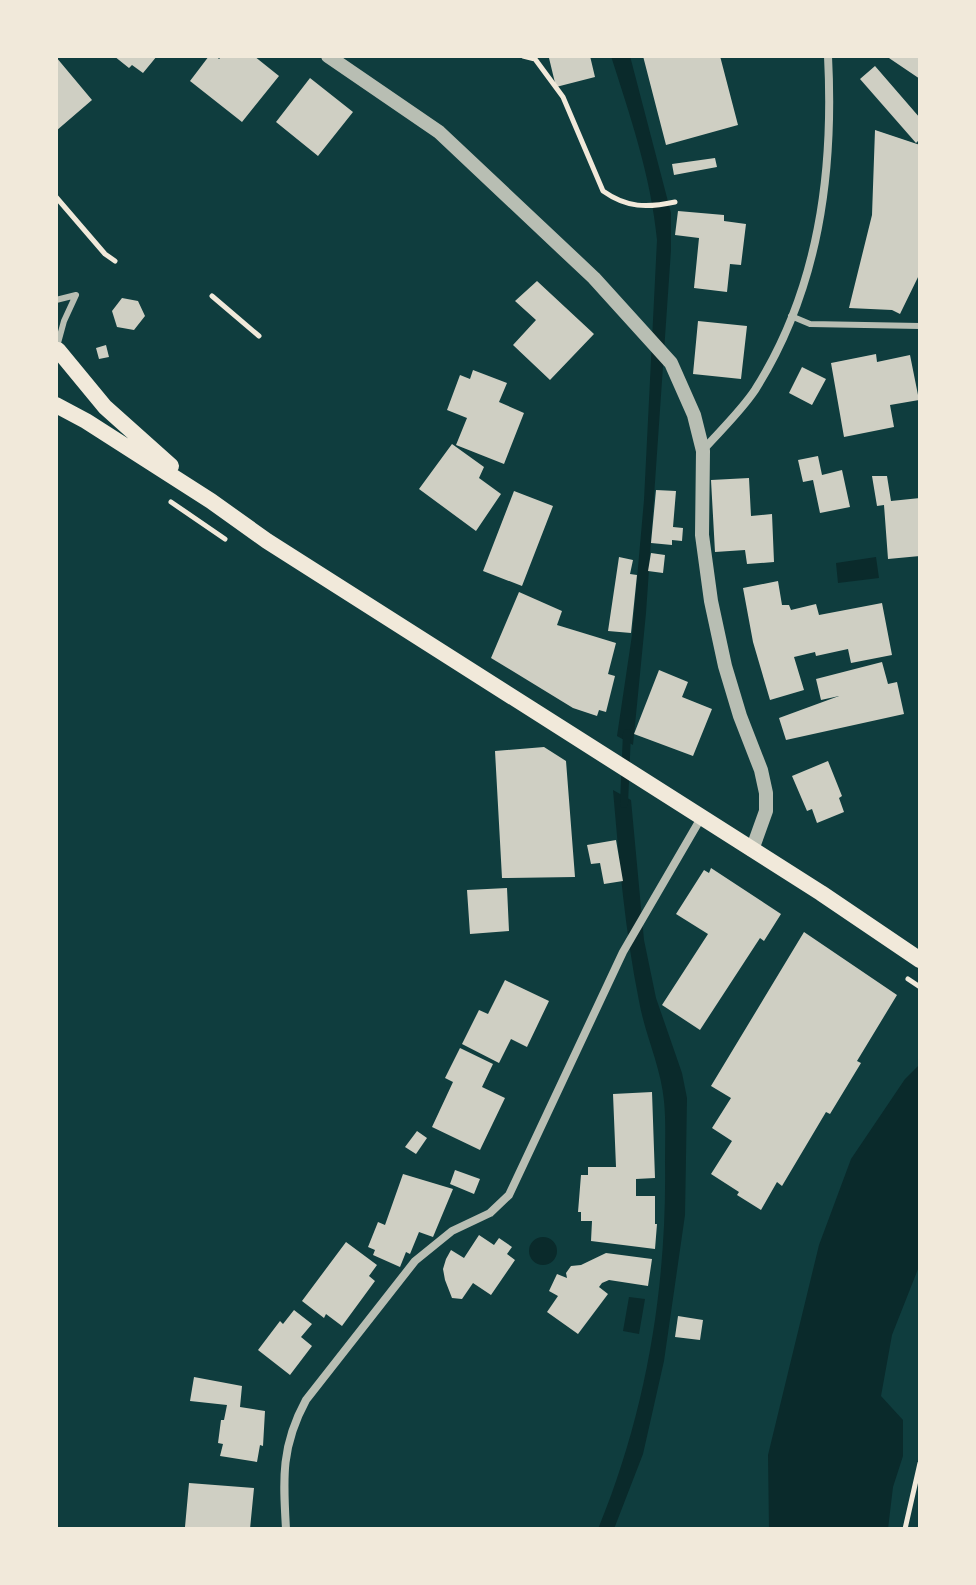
<svg xmlns="http://www.w3.org/2000/svg" width="976" height="1585" font-family="Signika,sans-serif">
	<rect width="100%" height="100%" fill="#0f3d3e"/>
	<path fill="#0a2a2b" d="M611,56H630L671,213V250L646,613L633,745L617,736L632,635L644,500L657,240C651,176 630,116 611,56Z
		M876,557L879,578L838,583L836,563Z
		M613,790L631,800L644,940L656,998L682,1073L687,1098L685,1215L664,1361L643,1454L614,1529H598C646,1413 667,1287 665,1162C665,1142 666,1121 664,1101C661,1067 645,1035 639,1001C625,932 619,860 613,790Z
		M920,1064V1264L892,1335L881,1396L903,1420V1456L893,1487L888,1529H769L768,1455L819,1245L851,1159L905,1079Z
		M529 1251a14 14 0 1 1 28 0a14 14 0 1 1-28 0Z
		M629,1297L645,1299L639,1334L623,1331Z"/>
	<g fill="none" stroke-linecap="round" stroke-linejoin="round">
		<path stroke="#0a2a2b" stroke-width="8" d="M624,804L627,733"/>
	</g>
	<path fill="#cfcfc3" d="M114,56H157L143,73L132,65L129,68Z
		M209,56H216L219,59L222,56H254L279,76L242,122L190,81Z
		M556,56H590L595,77L556,87L549,58Z
		M643,56H720L738,125L666,145Z
		M886,56H920V79Z
		M56,57L92,100L56,131Z
		M875,66L920,118V139L916,143L860,79Z
		M310,78L353,112L318,156L276,122Z
		M875,130L920,145V273L900,314L892,310L849,308L872,215Z
		M715,158L717,167L674,175L672,164Z
		M678,211L724,215V221L746,224L741,265L730,264L727,292L694,288L699,238L675,235Z
		M537,281L594,334L550,380L513,345L536,320L515,301Z
		M122,298L138,301L145,316L134,330L117,327L112,311Z
		M698,321L747,326L741,379L693,374Z
		M106,345L109,357L99,359L96,348Z
		M876,354L877,362L910,355L919,400L890,405L894,427L844,437L831,363Z
		M802,367L826,379L812,405L789,393Z
		M473,370L507,383L499,402L524,413L504,464L456,445L467,418L447,410L460,375L470,379Z
		M452,444L484,467L479,478L501,494L476,531L419,489Z
		M818,456L822,475L842,470L850,507L820,513L813,480L803,482L798,460Z
		M872,476H887L891,501L920,498V556L888,559L884,505L877,506Z
		M749,478L751,516L772,514L774,562L747,564L745,550L715,552L711,480Z
		M656,490L676,491L673,527L683,528L682,541L672,540V545L651,543Z
		M514,491L553,506L522,586L483,571Z
		M651,553L665,555L663,573L648,571Z
		M619,557L633,560L630,574L637,575L631,633L608,631Z
		M778,581L782,605H789L791,610L816,604L819,615L882,603L892,655L851,663L848,649L816,656L815,652L794,657L804,690L770,700L753,642L743,588Z
		M519,592L562,611L557,625L616,643L608,674L615,676L606,712L599,710L597,716L573,708L491,658Z
		M882,662L888,684L897,682L904,714L786,740L779,718L839,696L821,700L816,679Z
		M659,670L688,682L682,697L712,709L693,756L634,734Z
		M544,747L566,761L575,877L502,878L495,751Z
		M828,761L842,796L839,798L844,812L817,823L812,809L807,811L792,776Z
		M616,840L623,881L604,884L600,863L591,864L587,845Z
		M711,868L781,914L764,941L760,938L700,1030L662,1005L708,934L676,914L704,870L709,873Z
		M507,888L509,931L470,934L467,890Z
		M804,932L897,995L857,1061L861,1063L830,1114L826,1112L782,1186L777,1182L761,1210L737,1195L739,1192L711,1174L732,1141L712,1128L731,1098L711,1086Z
		M505,980L549,1001L527,1047L511,1039L499,1063L462,1044L479,1010L488,1014Z
		M460,1048L493,1064L482,1087L505,1098L480,1150L432,1127L453,1082L445,1078Z
		M652,1092L655,1178L636,1179V1196H655V1224H657L655,1249L591,1241L592,1221H581V1212H578L581,1175H588V1167H616L613,1094Z
		M417,1131L427,1138L416,1154L405,1147Z
		M455,1170L480,1179L474,1194L450,1184Z
		M403,1174L453,1189L433,1237L419,1232L410,1254L406,1252L400,1267L373,1255L375,1250L368,1247L378,1222L385,1225Z
		M479,1235L494,1245L499,1238L512,1247L507,1254L515,1260L491,1295L473,1283L462,1299L452,1298L445,1280L443,1269L446,1259L451,1250L464,1258Z
		M346,1242L377,1265L369,1276L375,1281L342,1326L326,1314L324,1318L302,1301Z
		M606,1253L652,1259L648,1286L609,1280L602,1283L599,1287L608,1294L578,1334L547,1312L558,1296L549,1291L557,1274L567,1278L566,1273L571,1266L581,1265Z
		M294,1310L312,1324L301,1337L312,1346L290,1375L258,1350L280,1321L283,1324Z
		M678,1316L703,1320L700,1340L675,1337Z
		M194,1377L242,1386L240,1407L265,1411L263,1446L260,1445L257,1462L220,1456L223,1444L218,1443L221,1420H224L227,1405L190,1401Z
		M189,1483L254,1488L250,1529L185,1527Z"/>
	<g fill="none" stroke-linecap="round" stroke-linejoin="round">
		<path stroke="#f1e9da" stroke-width="5" d="M523,56L535,59L563,97L603,191C627,208 647,208 675,202
			M56,197L105,254L115,261
			M212,296L259,336
			M171,502L225,539
			M908,979L920,987
			M905,1529L920,1463"/>
		<path stroke="#b8beb3" stroke-width="6" d="M56,300L76,295
			M791,316L810,324L920,326
			M58,343L64,321L76,295"/>
		<path stroke="#b8beb3" stroke-width="8" d="M703,450C720,431 741,411 755,390C819,289 834,172 828,56
			M286,1529C283,1478 281,1446 306,1400L415,1261L452,1231L490,1213L509,1195L623,952L701,818"/>
		<path stroke="#b8beb3" stroke-width="14" d="M328,56L439,132L594,278L671,363L694,415L703,451L702,535L711,601L725,666L740,716L761,770L766,793V811L752,850"/>
		<path stroke="#f1e9da" stroke-width="16" d="M58,350L105,407L171,466
			M56,405L86,421L211,501L267,541L821,893L920,960"/>
	</g>
	<rect width="976" height="1585" fill="none" stroke="#f1e9da" stroke-width="116"/>
</svg>
